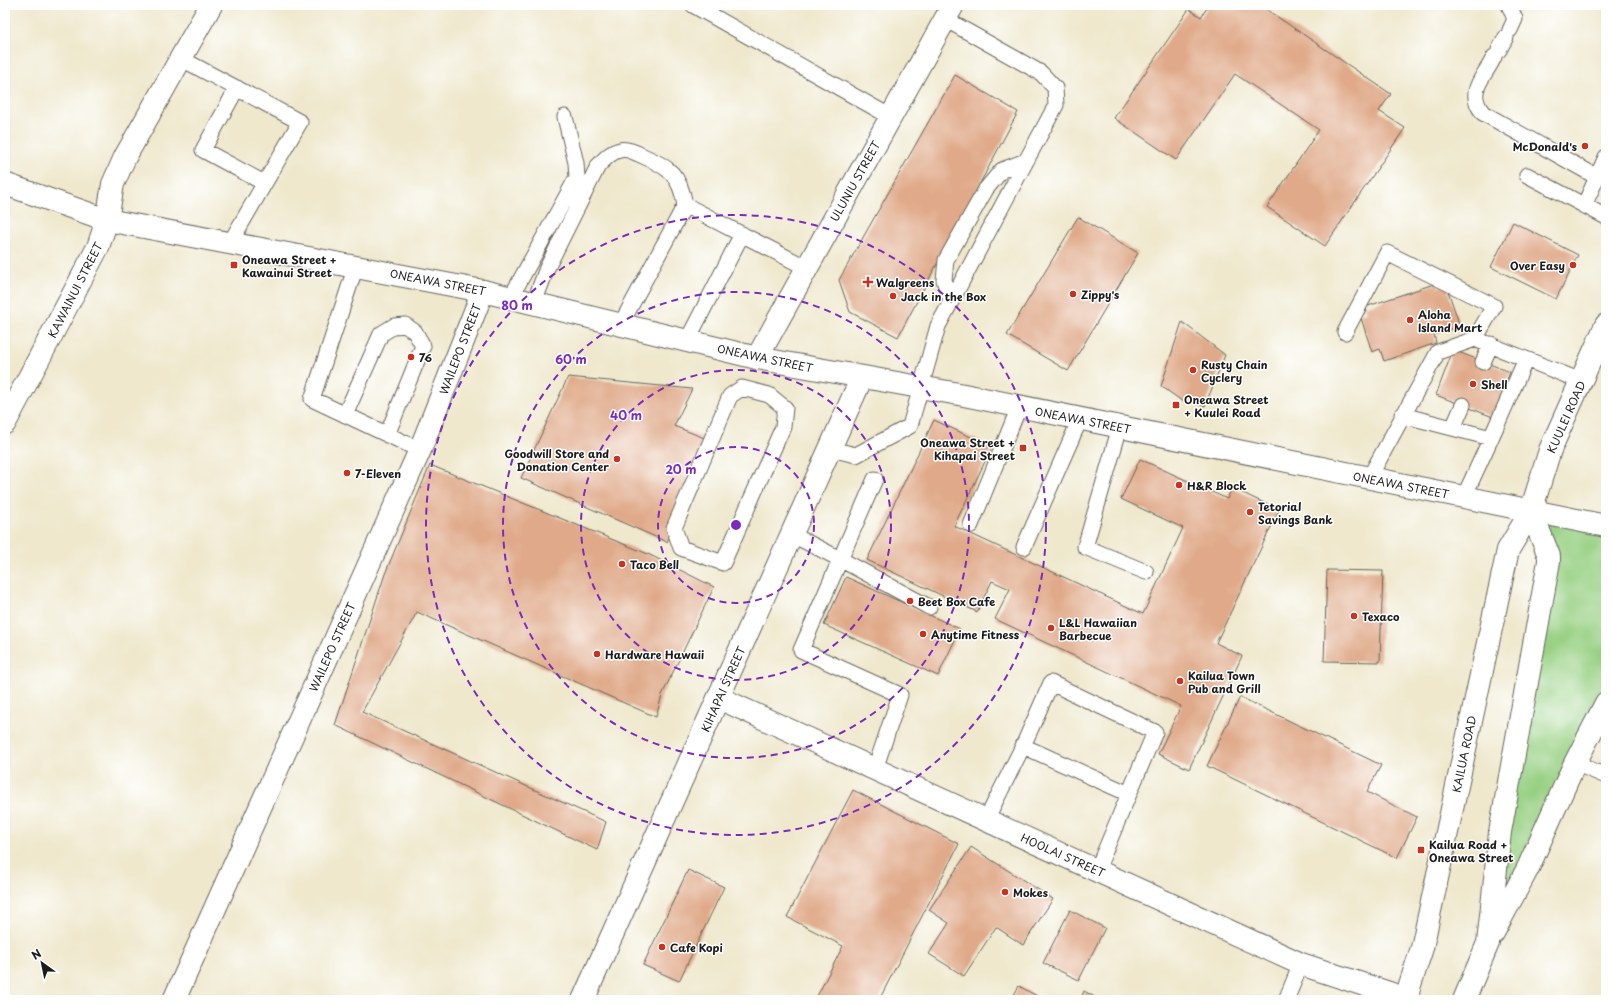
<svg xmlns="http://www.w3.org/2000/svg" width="1611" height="1005" font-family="'Playpen Sans',sans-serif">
	<rect width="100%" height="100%" fill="#fff"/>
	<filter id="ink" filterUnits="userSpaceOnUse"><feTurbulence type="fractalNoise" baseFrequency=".025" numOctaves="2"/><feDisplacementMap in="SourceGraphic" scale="8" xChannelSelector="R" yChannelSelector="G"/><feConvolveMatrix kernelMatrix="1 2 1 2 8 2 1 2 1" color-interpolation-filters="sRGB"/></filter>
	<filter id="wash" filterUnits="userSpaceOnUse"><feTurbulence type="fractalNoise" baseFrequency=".012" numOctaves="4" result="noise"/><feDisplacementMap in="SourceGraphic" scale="16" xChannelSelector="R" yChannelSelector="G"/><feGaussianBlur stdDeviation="0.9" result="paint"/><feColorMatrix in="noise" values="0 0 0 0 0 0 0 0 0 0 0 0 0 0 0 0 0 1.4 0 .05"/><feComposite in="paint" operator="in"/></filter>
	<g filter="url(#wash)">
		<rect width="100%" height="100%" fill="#efe8cd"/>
		<path fill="#98d083" stroke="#5a7650" d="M1531,511L1606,525V703L1488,943L1549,561Z"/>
		<g id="blocks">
			<path fill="#e0aa8a" d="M1209,5H1260L1391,94L1379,111L1405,128L1325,246L1267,207L1319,130L1235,74L1176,160L1114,118L1189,9L1201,17Z
				M955,75L1018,112L898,337L850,312L839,280Z
				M1078,217L1138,253L1068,371L1007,335Z
				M1513,222L1578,255L1556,299L1491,267Z
				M1437,283L1439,287L1446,285L1460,326L1434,334L1436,343L1384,361L1380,349L1372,352L1360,315L1367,312L1365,307Z
				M1182,322L1225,355L1205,406L1182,401L1161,386Z
				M1453,350L1510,372L1493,417L1436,395Z
				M568,377L692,389L674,426L712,441L667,542L521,478Z
				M934,420L992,447L954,526L1143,614L1183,528L1121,499L1140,459L1227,499L1232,488L1279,510L1216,643L1242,656L1189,769L1158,754L1181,706L995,619L1010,589L992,581L977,612L867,560Z
				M430,465L648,554L714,587L662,695L656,717L417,612L362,712L606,822L597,850L335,725L385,574Z
				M1327,570L1383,571L1380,662L1324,661Z
				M846,577L960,629L938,676L824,625Z
				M1240,697L1381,765L1367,792L1417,817L1397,858L1207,766Z
				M853,790L959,844L879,1000H815L843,946L787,917Z
				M971,847L1053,899L1023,945L996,927L964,976L929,954L949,923L929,910Z
				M688,870L724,887L679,981L643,965Z
				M1070,910L1105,928L1079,980L1043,963Z
				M1019,986L1044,1000H1011Z
				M1084,991L1100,1000H1080Z"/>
		</g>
	</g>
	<g filter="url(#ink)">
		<use href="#blocks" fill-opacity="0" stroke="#66635a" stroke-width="1"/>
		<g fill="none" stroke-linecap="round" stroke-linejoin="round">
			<g stroke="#66635a" stroke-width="17">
				<path id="lane" d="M693,5L891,117
					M1509,5L1515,19L1510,30
					M1499,50L1506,37
					M1494,57C1485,77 1465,91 1483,113L1597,177
					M180,58L300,122L230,243
					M237,88L203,150L264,183
					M1527,175L1606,217
					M1584,206L1606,157
					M356,266L312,399L420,450
					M511,297L577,177L576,163L565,117
					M951,300L944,280L946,260L986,189L1002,170L1026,161
					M534,303L547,268L598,166C604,160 610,152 620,150C626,148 637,153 643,156C669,167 680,175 685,205
					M621,324L685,205L807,268
					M1345,332L1387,253L1494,306L1475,339
					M687,341L742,234
					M1483,362L1491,344
					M742,388L769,395L785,408L783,427L723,563L681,548L674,528L730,396Z
					M345,415L381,334L394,326L405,325L415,332L423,346L387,435
					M1402,415L1491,438L1464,497
					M1120,427L1085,547L1146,572
					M1453,428L1463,405
					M1491,438L1526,359
					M830,449L856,455L910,426L938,326L1056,105L1055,88L1041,73L945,19
					M1369,478L1438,352L1475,339L1581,381
					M971,525L1019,407
					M792,535C839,557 883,583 929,607
					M1024,547L1080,419
					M1023,746L1129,794
					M1575,763L1606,776
					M875,769L900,695L801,650L875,479
					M986,820L1023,746L1051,683L1155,732L1097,870
					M1286,1000L1301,964"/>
			</g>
			<g stroke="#66635a" stroke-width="24">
				<path id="street" d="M757,358L953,5
					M5,423L98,247L107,220L113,184L125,157L211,5
					M719,698L1301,964L1410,1000
					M174,1000L420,450L483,291"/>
			</g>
			<g stroke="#66635a" stroke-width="24">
				<path id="secondary" d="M5,184L107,220L483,291L757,358L959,394L1606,526
					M1493,933L1528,868L1575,763L1606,703
					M583,1000L862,377
					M1405,1000L1422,948L1508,550L1531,511L1550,450L1606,325
					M1464,1000L1488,943L1500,832L1549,561V556L1531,511"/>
			</g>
			<use href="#lane" stroke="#fff" stroke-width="15"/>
			<use href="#street" stroke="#fff" stroke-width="22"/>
			<use href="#secondary" stroke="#fff" stroke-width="22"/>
		</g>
	</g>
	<g fill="none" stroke="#7b2cbf" stroke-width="2" stroke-dasharray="7 5">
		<circle cx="736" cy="525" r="78"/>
		<circle cx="736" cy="525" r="155"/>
		<circle cx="736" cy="525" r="233"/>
		<circle cx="736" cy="525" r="310"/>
	</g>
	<g fill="#c8321e" stroke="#fff" stroke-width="1.5">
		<circle cx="1585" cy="146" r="4"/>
		<rect x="230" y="261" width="8" height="8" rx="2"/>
		<circle cx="1573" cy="265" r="4"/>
		<path d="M866 276h4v4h4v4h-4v4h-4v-4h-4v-4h4z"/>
		<circle cx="1073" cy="294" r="4"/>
		<circle cx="893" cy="296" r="4"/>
		<circle cx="1410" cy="320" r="4"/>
		<circle cx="411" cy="357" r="4"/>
		<circle cx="1193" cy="370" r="4"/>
		<circle cx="1473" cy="384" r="4"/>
		<rect x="1172" y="401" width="8" height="8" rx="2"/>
		<rect x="1019" y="444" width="8" height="8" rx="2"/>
		<circle cx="617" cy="459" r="4"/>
		<circle cx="347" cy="473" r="4"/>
		<circle cx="1179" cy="485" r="4"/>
		<circle cx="1250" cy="512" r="4"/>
		<circle cx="622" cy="564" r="4"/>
		<circle cx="910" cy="601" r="4"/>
		<circle cx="1354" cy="616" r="4"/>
		<circle cx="1051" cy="628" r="4"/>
		<circle cx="923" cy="634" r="4"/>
		<circle cx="597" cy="654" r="4"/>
		<circle cx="1180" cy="681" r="4"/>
		<rect x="1417" y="846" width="8" height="8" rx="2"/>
		<circle cx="1005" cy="892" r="4"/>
		<circle cx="662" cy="947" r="4"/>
	</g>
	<g text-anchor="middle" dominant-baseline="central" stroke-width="3" stroke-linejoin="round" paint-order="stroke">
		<g font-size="11" font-weight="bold" fill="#1c1c1c" stroke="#fff" text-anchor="start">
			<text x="1577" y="146" text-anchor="end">McDonald's</text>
			<text x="242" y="259">Oneawa Street +<tspan x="242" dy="13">Kawainui Street</tspan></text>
			<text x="1565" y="265" text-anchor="end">Over Easy</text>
			<text x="876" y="282">Walgreens</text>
			<text x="1081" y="294">Zippy's</text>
			<text x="901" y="296">Jack in the Box</text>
			<text x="1418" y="314">Aloha<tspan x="1418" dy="13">Island Mart</tspan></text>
			<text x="419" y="357">76</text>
			<text x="1201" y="364">Rusty Chain<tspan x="1201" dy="13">Cyclery</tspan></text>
			<text x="1481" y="384">Shell</text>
			<text x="1184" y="399">Oneawa Street<tspan x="1184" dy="13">+ Kuulei Road</tspan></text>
			<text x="1015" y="442" text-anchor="end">Oneawa Street +<tspan x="1015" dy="13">Kihapai Street</tspan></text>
			<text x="609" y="453" text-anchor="end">Goodwill Store and<tspan x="609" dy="13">Donation Center</tspan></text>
			<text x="355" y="473">7-Eleven</text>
			<text x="1187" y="485">H&amp;R Block</text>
			<text x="1258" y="506">Tetorial<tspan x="1258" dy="13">Savings Bank</tspan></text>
			<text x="630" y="564">Taco Bell</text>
			<text x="918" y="601">Beet Box Cafe</text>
			<text x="1362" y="616">Texaco</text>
			<text x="1059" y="622">L&amp;L Hawaiian<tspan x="1059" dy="13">Barbecue</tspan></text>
			<text x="931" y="634">Anytime Fitness</text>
			<text x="605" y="654">Hardware Hawaii</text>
			<text x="1188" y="675">Kailua Town<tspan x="1188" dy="13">Pub and Grill</tspan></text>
			<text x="1429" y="844">Kailua Road +<tspan x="1429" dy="13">Oneawa Street</tspan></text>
			<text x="1013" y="892">Mokes</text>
			<text x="670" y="947">Cafe Kopi</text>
		</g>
		<g font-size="11" fill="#1c1c1c" stroke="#fff">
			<text transform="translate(855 181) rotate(-61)">ULUNIU STREET</text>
			<text transform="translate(438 282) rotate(11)">ONEAWA STREET</text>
			<text transform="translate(75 290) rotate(-63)">KAWAINUI STREET</text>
			<text transform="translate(460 349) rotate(-69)">WAILEPO STREET</text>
			<text transform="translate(765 358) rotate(12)">ONEAWA STREET</text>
			<text transform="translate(1566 417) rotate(-66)">KUULEI ROAD</text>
			<text transform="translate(1083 420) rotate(11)">ONEAWA STREET</text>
			<text transform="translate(1401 485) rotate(11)">ONEAWA STREET</text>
			<text transform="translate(332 647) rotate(-66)">WAILEPO STREET</text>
			<text transform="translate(723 689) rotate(-66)">KIHAPAI STREET</text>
			<text transform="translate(1464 754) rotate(-78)">KAILUA ROAD</text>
			<text transform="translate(1063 855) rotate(24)">HOOLAI STREET</text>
		</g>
	</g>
	<circle cx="736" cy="525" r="6" fill="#7b2cbf" stroke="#fff" stroke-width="2"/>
	<g font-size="12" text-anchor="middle" font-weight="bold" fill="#7b2cbf" stroke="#fff" stroke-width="3" stroke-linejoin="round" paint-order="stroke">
		<text x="517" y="310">80 m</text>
		<text x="571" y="364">60 m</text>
		<text x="626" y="420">40 m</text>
		<text x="681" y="474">20 m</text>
	</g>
	<rect width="1611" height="1005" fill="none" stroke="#fff" stroke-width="20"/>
	<g transform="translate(42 963) rotate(327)" stroke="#ffffff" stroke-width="3" paint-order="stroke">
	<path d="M0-3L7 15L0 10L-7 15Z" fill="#1c1c1c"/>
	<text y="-6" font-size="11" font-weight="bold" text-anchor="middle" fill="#1c1c1c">N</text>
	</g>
</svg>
